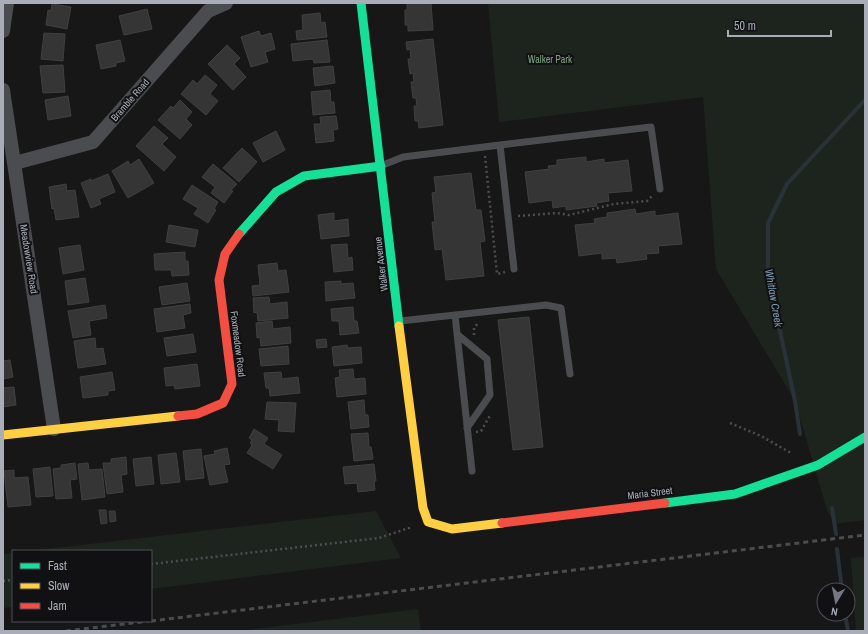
<svg xmlns="http://www.w3.org/2000/svg" width="868" height="634" font-family="'Archivo Narrow',sans-serif">
	<rect width="100%" height="100%" fill="#171717"/>
	<path fill="#1d241e" d="M488,3H865V520L835,524L827,510L795,401L716,269L703,97L499,122Z
		M376,511L401,558L151,589V551H29Z
		M13,553V607L3,608V554Z
		M865,557V631H856L851,558Z
		M418,609L421,631H237Z"/>
	<g fill="none" stroke-linecap="round" stroke-linejoin="round">
		<path stroke="#2a3239" stroke-width="4" d="M800,434L795,401L768,275V223L787,184L865,100
			M832,508L836,534
			M837,549L842,590
			M845,614L848,631"/>
	</g>
	<path fill="#353536" stroke="#3f4043" d="M407,3H431L433,30L408,31V25H405V10H407Z
		M52,4L71,7L67,29L46,25L48,10L51,11Z
		M147,9L152,29L124,35L119,16Z
		M320,13L321,23L325,22L327,37L297,40L296,31L303,30L302,15Z
		M259,31L261,36L271,33L275,49L265,52L268,62L251,67L241,37Z
		M44,33L65,34L63,61L41,59Z
		M433,39L443,125L419,128L418,121H415L414,106H417L416,98H413L411,82H414L413,73L410,74L408,59H411L410,49L407,50L406,42Z
		M120,40L125,61L116,63V66L101,69L96,45Z
		M327,40L330,62L314,63L313,59L293,61L291,44Z
		M227,45L240,58L234,64L246,77L233,90L208,64Z
		M63,65L65,92L43,93L40,66Z
		M333,66L335,83L315,86L313,68Z
		M205,75L217,85L210,94L218,101L206,115L181,94L193,80L197,84Z
		M330,90L331,102H334L335,113L313,115L311,92Z
		M68,96L71,116L48,120L45,100Z
		M180,100L192,112L186,119L192,125L180,139L158,120L171,106L173,108Z
		M336,116L338,129L333,130L334,141L316,143L314,124H321L320,117Z
		M154,126L168,138L162,144L176,157L164,171L136,146Z
		M276,131L285,150L263,162L253,143Z
		M242,148L257,162L239,182L223,168Z
		M586,157V162L604,159V163L628,160L632,191L608,193L609,201L596,203L597,206L566,210V206L553,208L552,200L529,203L525,172L549,169L548,166L557,165V160Z
		M139,159L154,183L128,198L112,171L128,161L130,165Z
		M213,164L237,184L231,190L233,191L224,203L211,193L215,187L202,177Z
		M471,173L476,210H481L485,241L480,242L484,276L446,280L442,249L435,250L432,222H435L432,193L436,192L434,177Z
		M108,174L115,192L99,199L101,204L91,208L81,183L91,179V181Z
		M66,184L67,191L75,190L79,217L56,220L54,208L52,209L49,187Z
		M192,185L218,202L214,209L216,210L208,223L194,214L198,208L183,199Z
		M635,209L636,214L655,211V216L678,213L682,244L658,246L659,253L646,254L647,259L617,263L616,258L602,259V253L579,256L575,225L595,223L594,219L607,217V213Z
		M334,213V221L348,219L349,236L321,239L318,215Z
		M169,225L198,230L195,247L166,242Z
		M347,244L348,258L352,257L353,270L334,272L331,245Z
		M80,245L84,270L63,274L59,248Z
		M185,252V261H188L189,275L172,276L171,270H155L154,254Z
		M277,263L278,271L286,270L289,292L253,296L252,286L260,285L258,265Z
		M85,278L89,302L68,305L65,281Z
		M341,281V284L353,283L355,298L326,301L325,282Z
		M187,283L190,301L162,305L159,287Z
		M269,297L270,304L287,302L288,318L258,321L257,312L254,313L253,298Z
		M190,304L191,313L183,315L185,328L157,332L154,309Z
		M105,305L107,318L89,321L91,335L73,338L68,311Z
		M353,307L354,321H357L359,333L340,335L339,321H332L331,309Z
		M529,317L543,447L513,450L498,320Z
		M272,321L273,329L290,327L291,343L261,346L260,337L257,338L256,323Z
		M193,334L196,352L167,356L164,338Z
		M95,338L96,349L103,348L106,364L78,368L74,341Z
		M326,339L327,347L317,348L316,340Z
		M347,345L348,348L361,347L362,363L334,366L332,347Z
		M288,346L289,364L261,366L259,349Z
		M10,360L13,377L3,379V361Z
		M197,364L200,386L175,389L174,385L166,386L164,368Z
		M353,369L354,379L365,378L366,394L337,397L335,378L340,377L339,370Z
		M112,372L115,390L108,391V395L83,398L80,377Z
		M281,372L282,379L298,377L300,393L270,396L269,388H266L264,373Z
		M14,387L16,405L3,407V388Z
		M364,400L365,415H368L369,427L351,429L348,402Z
		M267,402L296,403L294,432L278,431L279,420L265,419Z
		M254,429L268,438L264,444L282,455L273,469L247,453L252,445L250,443L252,440L249,438Z
		M368,433L369,447H371L373,459L354,461L351,434Z
		M227,448L230,464L224,465L228,482L210,485L204,456L215,454L214,451Z
		M201,449L204,478L186,480L183,451Z
		M176,453L180,482L161,484L158,455Z
		M126,457L127,474L121,475L123,492L107,494L103,463H111V459Z
		M151,457L154,484L136,486L133,459Z
		M75,463L77,479L70,480L72,498L56,499L53,469L61,468V465Z
		M88,463L89,470L102,469L105,497L82,500L78,464Z
		M374,464L376,481H374L375,490L358,492L357,483L345,484L343,467Z
		M50,467L53,496L36,497L33,469Z
		M14,470V478L28,477L31,505L8,507L4,471Z
		M99,510H106L107,523L101,524Z
		M109,511H115L116,521L110,522Z"/>
	<g fill="none" stroke-linecap="round" stroke-linejoin="round">
		<path stroke="#4d4e52" stroke-width="2.5" stroke-dasharray="2 3" stroke-linecap="butt" d="M485,156L497,274L505,272
			M518,216L557,213L569,215L614,204L647,201L653,195
			M474,335V328L478,323
			M730,423L761,436L791,453
			M476,432L481,431L491,414
			M151,564L379,538L412,527
			M3,581L13,580"/>
		<path stroke="#4b4c50" stroke-width="7" d="M500,145L651,127L660,189
			M383,165L403,157L500,145L514,269
			M455,315L472,471
			M400,321L546,305L561,308L570,374
			M458,335L487,359L490,395L467,428"/>
		<path stroke="#4b4c50" stroke-width="14" d="M3,31L7,3
			M3,90L54,429
			M15,163L93,142L208,11L226,3"/>
		<path stroke="#16e098" stroke-width="9" d="M361,3L399,326
			M239,234L276,192L304,176L381,166
			M665,503L735,494L818,465L865,437"/>
		<path stroke="#ffcf43" stroke-width="9" d="M399,326L423,508L428,522L452,529L502,523
			M3,435L178,416"/>
		<path stroke="#f24e42" stroke-width="9" d="M178,416L197,414L223,403L232,384L219,280L225,254L239,234
			M502,523L665,503"/>
		<path stroke="#4b4c4f" stroke-width="3" stroke-dasharray="5 4" stroke-linecap="butt" d="M151,621L865,535
			M66,631L149,621"/>
	</g>
	<g text-anchor="middle" dominant-baseline="central" stroke-width="4" stroke-linejoin="round" paint-order="stroke">
		<g font-size="10" fill="#7fa381" stroke="#111113">
			<text x="550" y="59">Walker Park</text>
		</g>
		<g font-size="10" fill="#a8adb8" stroke="#111113">
			<text transform="translate(130 100) rotate(-49)">Bramble Road</text>
			<text transform="translate(29 259) rotate(81)">Meadowview Road</text>
			<text transform="translate(381 264) rotate(-97)">Walker Avenue</text>
			<text transform="translate(238 344) rotate(83)">Foxmeadow Road</text>
			<text transform="translate(650 493) rotate(-7)">Maria Street</text>
		</g>
		<g font-size="11" font-style="italic" fill="#7f9bb3" stroke="#111113">
			<text transform="translate(774 298) rotate(80)">Whitlaw Creek</text>
		</g>
	</g>
	<rect width="868" height="634" fill="none" stroke="#a8adb8" stroke-width="8"/>
	<rect x="12" y="550" width="140" height="72" fill="#111113" stroke="#4d4f55"/>
	<rect x="20" y="563" width="20" height="6" fill="#16e098" stroke="#4d4f55"/>
	<text x="48" y="570" font-size="12" fill="#a8adb8">Fast</text>
	<rect x="20" y="583" width="20" height="6" fill="#ffcf43" stroke="#4d4f55"/>
	<text x="48" y="590" font-size="12" fill="#a8adb8">Slow</text>
	<rect x="20" y="603" width="20" height="6" fill="#f24e42" stroke="#4d4f55"/>
	<text x="48" y="610" font-size="12" fill="#a8adb8">Jam</text>
	<g transform="translate(836 602) rotate(190)"><circle r="19" fill="#111113" stroke="#4d4f55"/>
	<path d="M0-3L7 15L0 10L-7 15Z" fill="#757880"/>
	<text y="-6" font-size="11" font-weight="bold" text-anchor="middle" fill="#a8adb8">N</text>
	</g>
	<path d="M728 30v6h103v-6" fill="none" stroke="#a8adb8" stroke-width="2"/>
	<text x="734" y="30" font-size="12" fill="#a8adb8" stroke="#111113" stroke-width="3" paint-order="stroke">50 m</text>
</svg>
